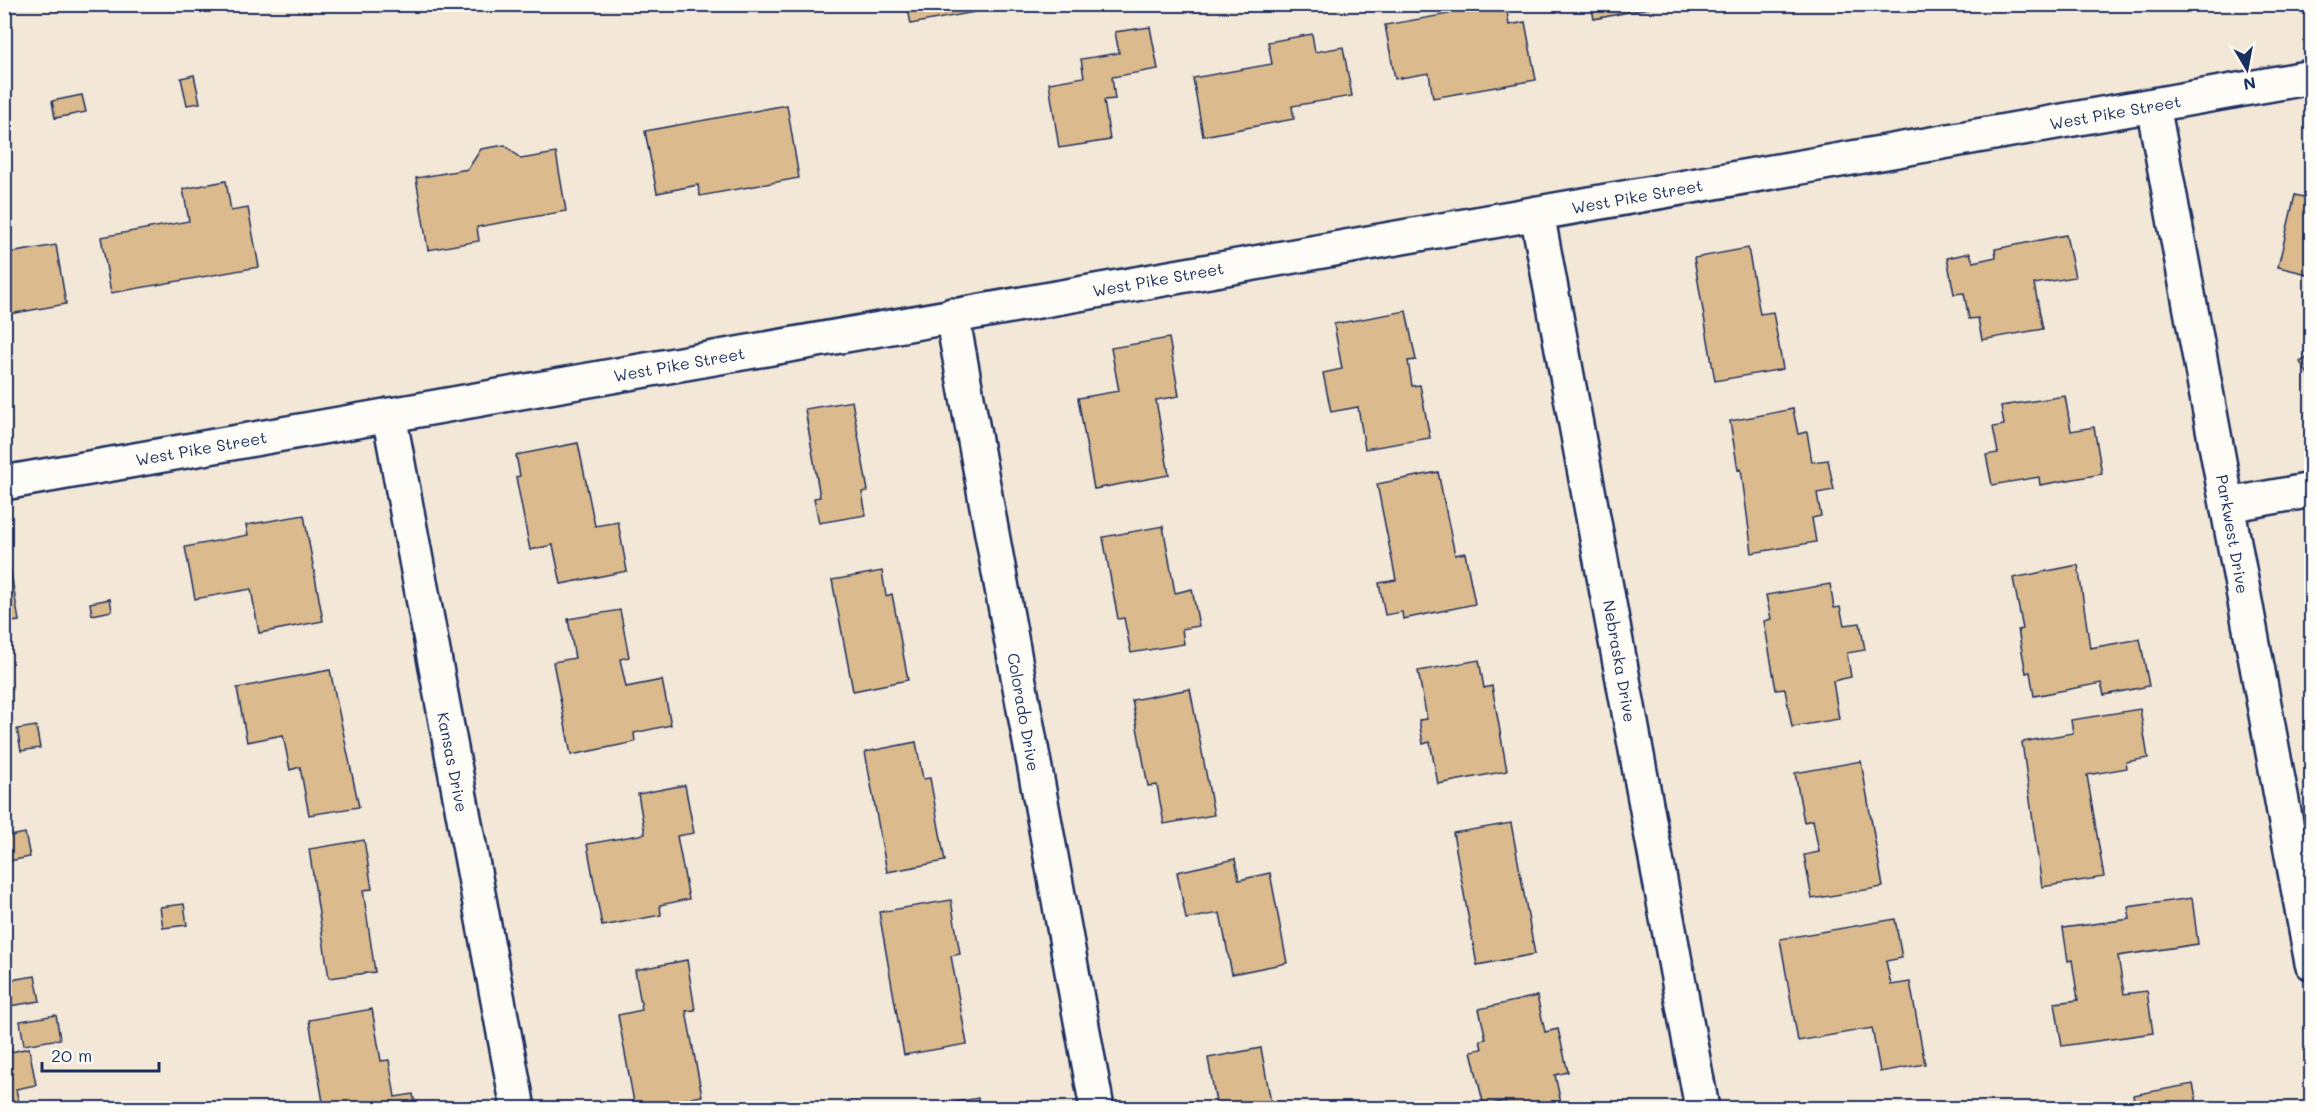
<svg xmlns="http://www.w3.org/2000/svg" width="2316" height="1113" font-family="Mali,sans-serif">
	<rect width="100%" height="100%" fill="#f3e8d8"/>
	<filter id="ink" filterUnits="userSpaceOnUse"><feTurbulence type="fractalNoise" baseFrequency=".0167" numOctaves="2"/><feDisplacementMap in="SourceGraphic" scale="12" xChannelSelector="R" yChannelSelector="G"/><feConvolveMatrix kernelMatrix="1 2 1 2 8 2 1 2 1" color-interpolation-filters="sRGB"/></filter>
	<g filter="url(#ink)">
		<path fill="#dbba8e" stroke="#1b2f5e" stroke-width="1.5" d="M907,4H973L975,12L911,24Z
			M1447,4H1506L1509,25L1525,22L1536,80L1433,98L1429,73L1395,79L1385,25L1449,14Z
			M1591,4H1648L1649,8L1594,19Z
			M1150,27L1158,69L1112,77L1115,99L1104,100L1110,140L1059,148L1049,83L1084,77L1081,59L1119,53L1115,32Z
			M1312,34L1315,52L1343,47L1352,96L1292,106L1294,119L1203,136L1193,78L1272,64L1268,42Z
			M194,75L200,103L187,105L181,78Z
			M82,95L86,112L55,118L52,101Z
			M787,105L799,178L700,196L698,185L657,193L645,131Z
			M505,145L521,159L556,153L566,211L477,227L479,241L428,250L416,178L468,169L481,149Z
			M226,181L231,211L248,208L259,267L111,293L101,237L189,221L183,189Z
			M2295,195L2312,199V275L2278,267Z
			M2066,235L2075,277L2034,284L2043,329L1982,340L1978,318L1969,319L1964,293L1954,294L1947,258L1970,253L1973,262L1996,257L1995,249Z
			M56,245L66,304L4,315V254Z
			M1748,248L1760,314L1773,312L1783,369L1715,381L1694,258Z
			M1406,311L1416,360L1408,361L1412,386L1420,385L1430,438L1365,449L1358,407L1331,412L1323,373L1342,369L1334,324Z
			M1169,338L1179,396L1156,400L1169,475L1094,489L1078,398L1119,391L1111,348Z
			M2312,355V381L2300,362Z
			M2065,396L2071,431L2094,427L2102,474L2040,485L2039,477L1992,485L1986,455L1998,453L1993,427L2004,425L2001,406Z
			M852,401L868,491L862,492L866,515L819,523L814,498L820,497L805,409Z
			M1793,409L1798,434L1807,432L1812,462L1828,460L1834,490L1817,493L1821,516L1812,518L1816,542L1752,553L1741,469L1738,470L1730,421Z
			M578,443L595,526L618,522L627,571L561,584L553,545L530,550L516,477L520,476L516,455Z
			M1438,472L1455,555L1465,553L1475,604L1403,619L1402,612L1385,615L1379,583L1396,580L1377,484Z
			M304,515L323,621L259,633L251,589L195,599L185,547L248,535L246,525Z
			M1163,526L1175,593L1192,589L1199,626L1182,629L1184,644L1131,653L1124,618L1118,619L1103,537Z
			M2078,565L2090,648L2140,639L2149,686L2104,695L2101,683L2034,696L2030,672L2026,673L2018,630L2023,629L2013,578Z
			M10,567L19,621L4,623V568Z
			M882,571L886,596L892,594L908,680L853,691L832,580Z
			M1830,584L1834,608L1840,607L1844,625L1860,623L1865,650L1847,653L1851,677L1833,681L1839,719L1792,727L1785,689L1776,690L1764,621L1771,619L1766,595Z
			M110,599L112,611L92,615L90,603Z
			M620,610L629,657L620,659L626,687L662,680L671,725L634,733L635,742L571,755L553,662L575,658L568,619Z
			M1479,660L1484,688L1492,686L1507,771L1438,784L1430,742L1423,744L1419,720L1427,719L1418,671Z
			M330,670L359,807L309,815L300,767L290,770L283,735L247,742L237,688Z
			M1190,689L1214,815L1164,824L1157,785L1148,786L1132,700Z
			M2140,709L2148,758L2126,762L2127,768L2087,775L2104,877L2042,887L2022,742L2073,733L2071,720Z
			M36,726L40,748L21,751L17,729Z
			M4,729L10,750L4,751Z
			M916,742L923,779L930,778L945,861L887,872L865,752Z
			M1861,761L1883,887L1812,899L1804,855L1819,852L1813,820L1804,822L1795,773Z
			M685,785L694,833L677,836L689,899L660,905L661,915L602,926L587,844L645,834L638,794Z
			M1511,823L1535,954L1477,965L1453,833Z
			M25,833L30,857L4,862V837Z
			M364,840L372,889L363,890L375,972L329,978L309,849Z
			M1235,859L1239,880L1270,873L1287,963L1232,974L1220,913L1186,919L1177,872Z
			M2192,898L2198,944L2118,956L2124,994L2147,991L2153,1033L2062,1046L2055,1003L2078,1000L2072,960L2068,961L2063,928L2130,919L2128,907Z
			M951,900L960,954L951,956L967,1044L904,1055L879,912Z
			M184,904L187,925L163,928L160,907Z
			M1895,919L1902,958L1886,961L1891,985L1910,982L1925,1064L1880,1072L1872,1028L1798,1041L1780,939Z
			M687,960L695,1010L686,1011L702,1096L635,1108L618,1015L642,1010L635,970Z
			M35,976L40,1001L4,1007V981Z
			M1537,996L1545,1032L1558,1029L1568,1072L1555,1075L1562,1108H1507L1505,1101L1484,1106L1471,1051L1482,1049L1480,1040L1486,1039L1479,1009Z
			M372,1009L381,1061L389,1060L395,1097L413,1094L416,1108H324L309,1020Z
			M56,1015L60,1039L24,1045L20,1021Z
			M10,1045L11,1052L29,1048L36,1085L16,1089L20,1108H4V1046Z
			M1261,1048L1272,1108H1217L1208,1058Z
			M2193,1084L2198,1108H2136L2133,1095Z
			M978,1098L980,1108H928L927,1107Z"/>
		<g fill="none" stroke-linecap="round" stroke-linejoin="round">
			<g stroke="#1b2f5e" stroke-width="38">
				<path id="street" d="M2153,105L2312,963
					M1537,213L1702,1108
					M952,315L1097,1108
					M389,415L518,1108
					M4,483L2312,77
					M2228,505L2312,490"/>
			</g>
			<use href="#street" stroke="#fdfcf7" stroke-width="33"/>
		</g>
	</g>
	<g text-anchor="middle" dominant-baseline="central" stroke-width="6" stroke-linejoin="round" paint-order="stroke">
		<g font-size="16" fill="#1b2f5e" stroke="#fdfcf7">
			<text transform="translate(2115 112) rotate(-10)">West Pike Street</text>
			<text transform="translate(1637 196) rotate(-10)">West Pike Street</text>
			<text transform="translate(1158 279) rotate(-10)">West Pike Street</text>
			<text transform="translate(679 364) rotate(-10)">West Pike Street</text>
			<text transform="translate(201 448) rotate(-10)">West Pike Street</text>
			<text transform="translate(2233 534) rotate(80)">Parkwest Drive</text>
			<text transform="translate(1620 661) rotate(80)">Nebraska Drive</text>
			<text transform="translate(1024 712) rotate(80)">Colorado Drive</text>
			<text transform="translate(453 762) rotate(79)">Kansas Drive</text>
		</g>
	</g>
	<rect width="2316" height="1113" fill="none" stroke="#fdfcf7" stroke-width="24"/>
	<rect x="12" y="12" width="2292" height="1089" fill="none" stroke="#1b2f5e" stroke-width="2" filter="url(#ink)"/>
	<g transform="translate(2247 69) rotate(170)" stroke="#fdfcf7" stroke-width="4.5" paint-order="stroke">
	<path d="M0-4.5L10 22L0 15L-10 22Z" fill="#1b2f5e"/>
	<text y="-9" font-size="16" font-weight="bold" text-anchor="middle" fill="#1b2f5e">N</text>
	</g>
	<path d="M42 1062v9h117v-9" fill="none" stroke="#1b2f5e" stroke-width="3"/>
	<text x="51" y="1062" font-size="18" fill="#1b2f5e" stroke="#fdfcf7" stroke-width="4.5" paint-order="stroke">20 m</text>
</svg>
